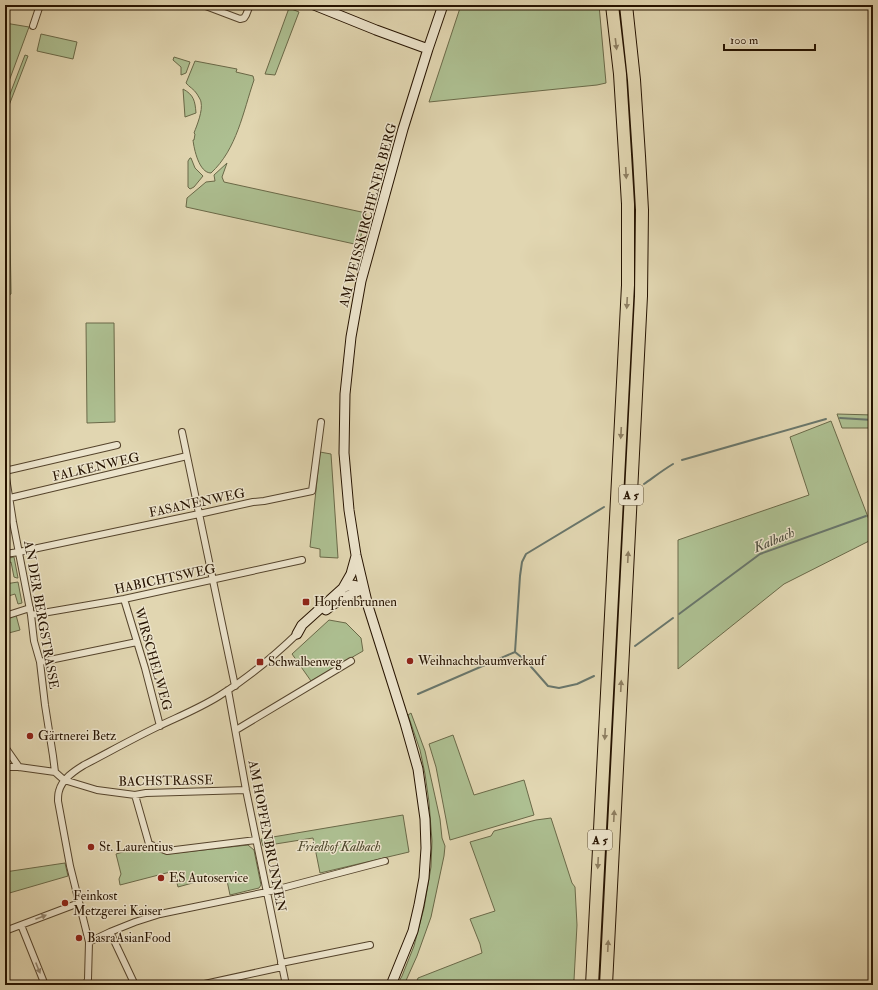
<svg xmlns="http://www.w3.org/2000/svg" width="878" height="990" font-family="'IM FELL Double Pica',serif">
	<rect width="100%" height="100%" fill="#e1d6b1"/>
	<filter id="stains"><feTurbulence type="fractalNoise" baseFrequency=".005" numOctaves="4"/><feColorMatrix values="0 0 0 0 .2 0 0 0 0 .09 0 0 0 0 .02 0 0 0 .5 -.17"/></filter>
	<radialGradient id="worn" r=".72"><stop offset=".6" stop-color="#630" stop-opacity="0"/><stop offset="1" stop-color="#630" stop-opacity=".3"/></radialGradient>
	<path fill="#adbf91" stroke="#6a6948" d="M461,5H599L606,83L597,85L429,102Z
		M289,8L299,12L275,75L265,74Z
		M5,23L29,27L5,92Z
		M41,34L77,42L73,59L37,51Z
		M25,55L28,56L8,108L11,294L7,296L5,107Z
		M174,57L190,62L186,73L181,75V67L173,60Z
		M195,61L237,69L236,72L253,76L254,80C243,112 237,149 211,173C199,173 194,149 193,140H194L195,134L194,133C197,125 203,111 201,102C201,100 198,96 197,94C194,89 189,87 186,83Z
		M183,89C194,95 195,101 196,113L185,117Z
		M190,158H191L195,168L203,176L194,187L190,189L188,187V161Z
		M227,163L222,177L224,182L366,213L359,245L186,207L187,198L206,182L215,181L214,175Z
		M86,323H114L115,422L87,423Z
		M837,414L873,415V428H842Z
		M831,421L873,530V539L784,584L678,669V540L809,495L790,437Z
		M320,452L331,454L338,558L320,557V549L310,547Z
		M14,557L18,578H17L14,577L11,562L5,564V559Z
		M18,582L22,603L18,604L15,594L5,597V584Z
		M16,615L20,630L5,634V619Z
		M329,620L346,623L361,638L363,651L311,681L292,654Z
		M411,713L425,751L440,819L442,838L445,846L444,856L431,917L417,956L404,985H397L402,976L414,946L424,908L431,867L432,841L429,802L425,774L420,750L408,715Z
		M453,735L474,795L524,780L534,815L450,840L436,767L429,744Z
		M403,815L409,852L320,873L313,838L263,846L261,839Z
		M551,818L572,883L575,887L577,925L574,980L564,985H415L418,978L482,953L480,944L470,919L495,911L470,842L491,836L494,831L536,820Z
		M146,845L167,854L248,845L254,850L261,885L259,888L230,895L226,876L196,882L178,887L174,871L120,885L119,879L121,874L116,854Z
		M65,863L68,876L6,894L5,893V872Z"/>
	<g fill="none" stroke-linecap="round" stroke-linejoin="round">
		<path stroke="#69766b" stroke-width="2" d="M840,418L873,420
			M682,460L826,419
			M644,484C654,477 663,470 673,464
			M679,614L760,554L866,516
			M635,646L673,618
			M515,652L526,661L548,686L559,688L577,684L594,676
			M418,694L515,652L520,576L522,562L526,554L604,507"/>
		<g stroke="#55442c" stroke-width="8">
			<path id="street" d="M203,5L240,19L244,18L246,15L250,5
				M33,26L40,5
				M182,432L235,686
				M5,462V471L13,522L31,615L34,641L40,662L45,705L53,756L55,772
				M5,471L117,445
				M10,498L187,456
				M5,554L19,552L199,514L253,502L264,501L312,491L321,422
				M124,599L145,668L160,726
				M31,615L124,599L302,560
				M5,616L30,608
				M40,662L137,642
				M228,690L246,790L286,985
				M236,730L351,661
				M5,747L19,767
				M5,767H19L55,772L64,780L97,790L135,795L146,793L246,790
				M135,795L149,844L167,851L256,840
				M21,925L45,985
				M5,931L79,903
				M110,932L135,985
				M89,942L110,932L135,922L160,914L267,892L385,861
				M281,963L370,945
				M86,985L88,979L89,942L70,866L58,801C58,798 58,794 59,791C62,779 74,771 84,765C109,752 134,738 159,726C180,716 200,708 219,696C248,678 273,657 297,634
				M200,985L282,967"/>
		</g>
		<g stroke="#261300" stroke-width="11">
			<path id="secondary" d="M314,5L376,30L428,49
				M343,588L351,574L356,556
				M326,610C336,601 351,594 363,589
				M297,634L302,625L343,588C352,583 354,585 363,589
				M391,985L413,931L419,905L424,878L426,848L425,819L418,769L405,723L368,606L356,555L349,510L344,453L345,394L351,337L361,281L403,129L428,49L443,5"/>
		</g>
		<g stroke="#261300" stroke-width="14">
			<path id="highway" d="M592,985L628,285V204L625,154L620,74L612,5
				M606,985L641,296L642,210L639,156L634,80L626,5"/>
		</g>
		<use href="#street" stroke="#ece4cc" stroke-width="6"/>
		<use href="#secondary" stroke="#ece4cc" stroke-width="9"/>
		<use href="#highway" stroke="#e1d6b1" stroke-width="12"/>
	</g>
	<defs><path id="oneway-solid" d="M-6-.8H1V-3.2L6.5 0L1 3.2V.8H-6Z"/></defs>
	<g fill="#8d7e61">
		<use href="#oneway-solid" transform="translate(616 44) rotate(83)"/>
		<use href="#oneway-solid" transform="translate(626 173) rotate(87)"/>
		<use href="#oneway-solid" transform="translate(627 303) rotate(93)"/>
		<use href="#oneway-solid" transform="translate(621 433) rotate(93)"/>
		<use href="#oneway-solid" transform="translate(628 557) rotate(-87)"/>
		<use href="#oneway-solid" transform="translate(621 686) rotate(-87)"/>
		<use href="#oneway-solid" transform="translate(605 734) rotate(93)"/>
		<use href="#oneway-solid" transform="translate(614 816) rotate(-87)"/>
		<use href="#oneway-solid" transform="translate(598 863) rotate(93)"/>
		<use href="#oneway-solid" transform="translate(608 946) rotate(-87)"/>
	</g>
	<g fill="#938670">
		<use href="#oneway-solid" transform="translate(41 917) rotate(-21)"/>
		<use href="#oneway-solid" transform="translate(38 968) rotate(68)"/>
	</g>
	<g fill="#8f2418" stroke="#ece4cc" stroke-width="1.5">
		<rect x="302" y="598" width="8" height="8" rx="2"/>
		<circle cx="410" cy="661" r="4"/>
		<rect x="256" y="658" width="8" height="8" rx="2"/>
		<circle cx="30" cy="736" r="4"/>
		<circle cx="91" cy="847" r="4"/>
		<circle cx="161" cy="878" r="4"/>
		<circle cx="65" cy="903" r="4"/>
		<circle cx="79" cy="938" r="4"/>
	</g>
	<g text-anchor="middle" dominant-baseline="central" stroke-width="3" stroke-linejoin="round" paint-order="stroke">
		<g fill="#ece4cc" stroke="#61523d" stroke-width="1">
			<rect x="619" y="485" width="24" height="20" rx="3"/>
			<rect x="588" y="830" width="24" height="20" rx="3"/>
		</g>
		<g font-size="12" font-weight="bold" fill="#261300">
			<text x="631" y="495">A 5</text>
			<text x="600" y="840">A 5</text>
		</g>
		<g font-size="13" fill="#261300" stroke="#ece4cc">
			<text transform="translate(368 215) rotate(-75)">AM WEISSKIRCHENER BERG</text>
			<text transform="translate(96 467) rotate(-13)">FALKENWEG</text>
			<text transform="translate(197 503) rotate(-12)">FASANENWEG</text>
			<text transform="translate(165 579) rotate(-12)">HABICHTSWEG</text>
			<text transform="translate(41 615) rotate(80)">AN DER BERGSTRASSE</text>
			<text transform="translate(153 659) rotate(74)">WIRSCHELWEG</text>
			<text transform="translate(166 781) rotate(-1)">BACHSTRASSE</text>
			<text transform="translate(267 836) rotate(79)">AM HOPFENBRUNNEN</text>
		</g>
		<g font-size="13" fill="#261300" stroke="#ece4cc" text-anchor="start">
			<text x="314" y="602">Hopfenbrunnen</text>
			<text x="418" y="661">Weihnachtsbaumverkauf</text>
			<text x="268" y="662">Schwalbenweg</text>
			<text x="38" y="736">Gärtnerei Betz</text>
			<text x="99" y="847">St. Laurentius</text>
			<text x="169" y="878">ES Autoservice</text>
			<text x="73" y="896">Feinkost<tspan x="73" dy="15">Metzgerei Kaiser</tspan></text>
			<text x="87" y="938">BasraAsianFood</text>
		</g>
		<g font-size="13" font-style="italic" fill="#4e472c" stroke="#ece4cc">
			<text x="339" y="847">Friedhof Kalbach</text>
		</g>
		<g font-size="14" font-style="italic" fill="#4d4d3e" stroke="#ece4cc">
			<text transform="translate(774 540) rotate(-23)">Kalbach</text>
		</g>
	</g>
	<rect width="878" height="990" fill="none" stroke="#e1d6b1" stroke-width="20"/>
	<rect x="6" y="6" width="866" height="978" fill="none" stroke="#261300" stroke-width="2"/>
	<rect x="10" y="10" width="858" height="970" fill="none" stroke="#261300"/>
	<path d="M724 44v6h91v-6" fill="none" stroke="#261300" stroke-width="2"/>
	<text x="730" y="44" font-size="12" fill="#261300" stroke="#ece4cc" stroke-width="3" paint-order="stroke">100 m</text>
	<rect width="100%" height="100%" filter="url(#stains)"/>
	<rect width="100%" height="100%" fill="url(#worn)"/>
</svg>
